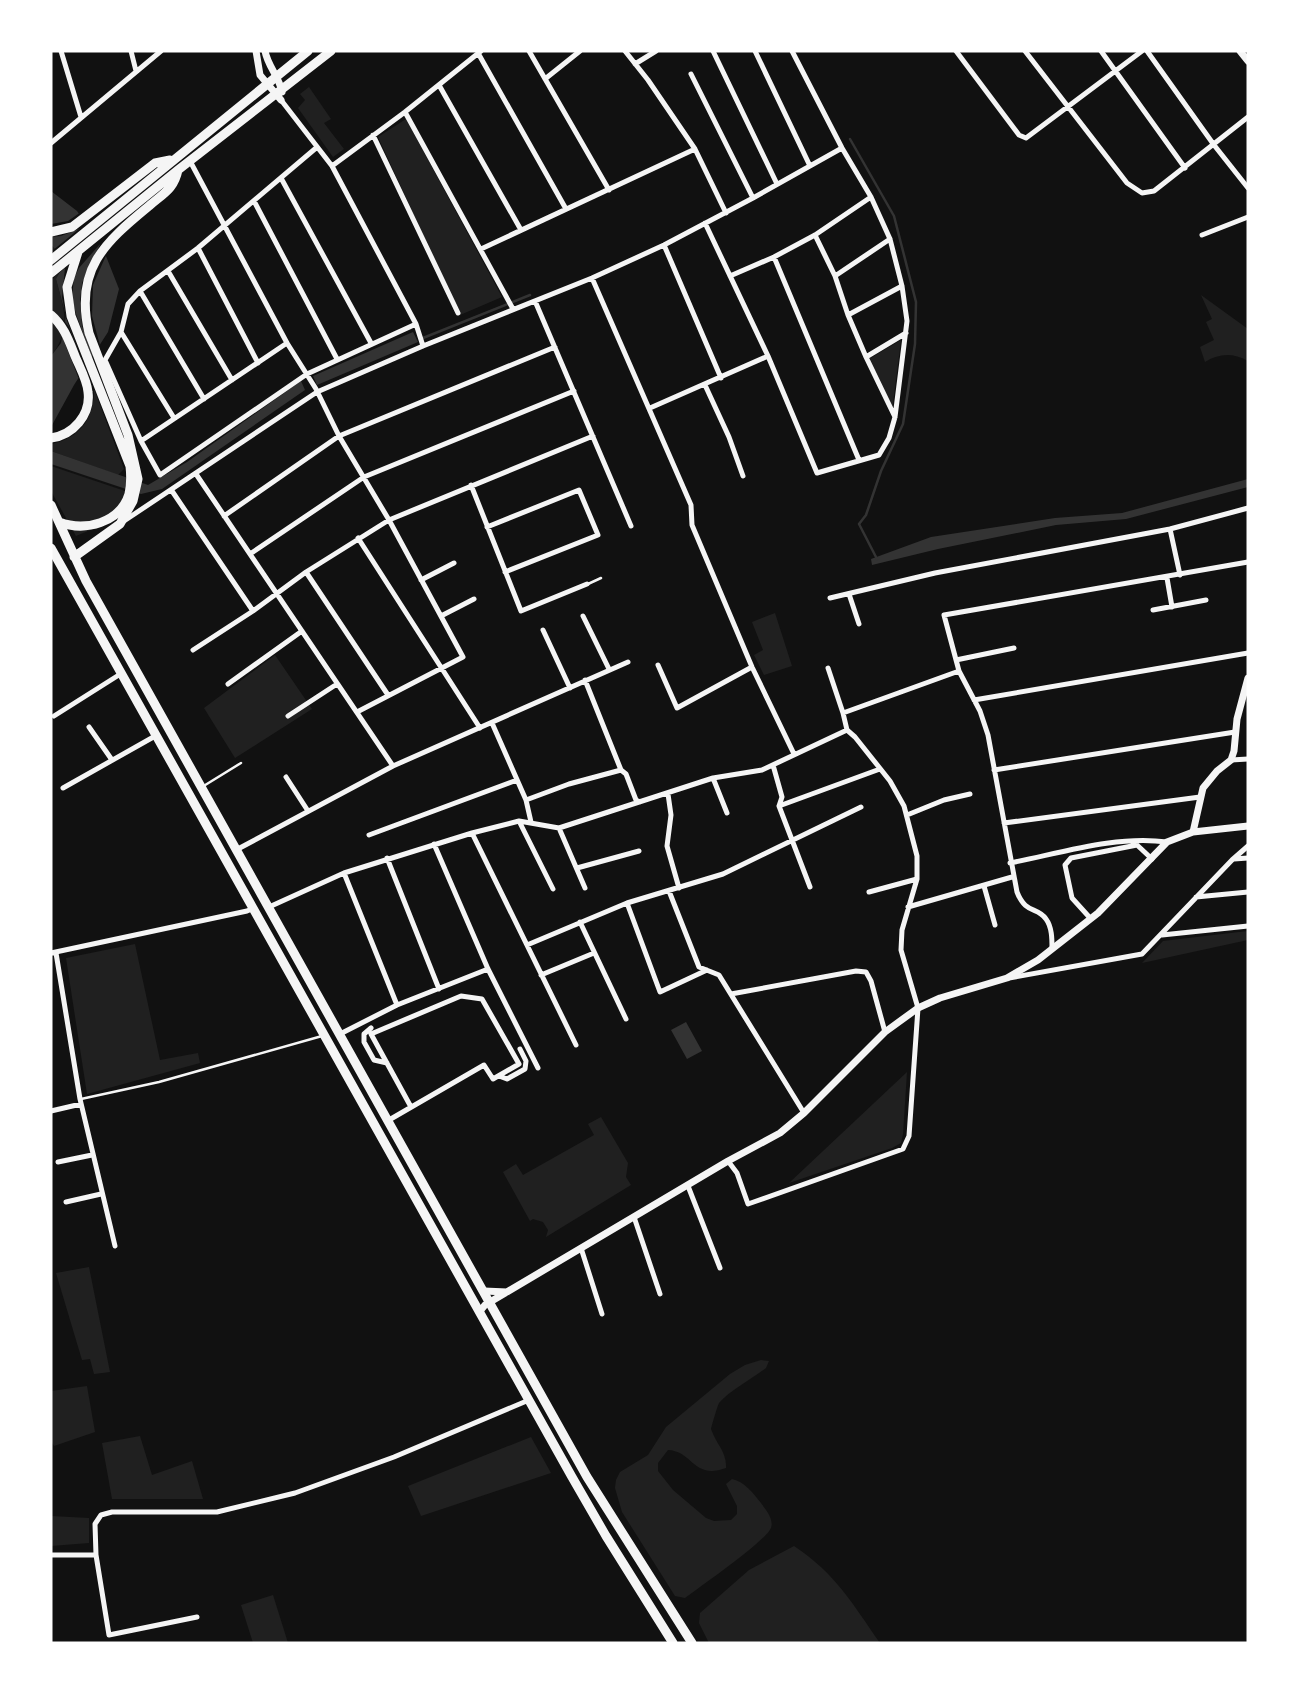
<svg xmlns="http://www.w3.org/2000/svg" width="1299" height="1694" font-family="'Public Sans',sans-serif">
	<rect width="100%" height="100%" fill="#111"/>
	<path fill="#202020" d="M309,87L331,119L324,123L344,149L333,157L298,108L305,100L300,94Z
		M406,119L502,297L460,315L378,137Z
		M51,245L66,260L56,279C64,310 72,329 51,356Z
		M1201,295L1248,329V361C1233,353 1220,353 1205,362L1200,347L1214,340L1206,322L1212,319Z
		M901,340L892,411L869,359Z
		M94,389L124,469L118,475L51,451V444C80,438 94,419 94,389Z
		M51,466L128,492L119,513L102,525L76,536L51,491Z
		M775,613L792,666L764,675L754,655L763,650L752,622Z
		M275,655L312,709L235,758L204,708Z
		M1248,931V940L1142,963L1163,941Z
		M135,944L160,1060L198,1053L200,1063L87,1094L66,958Z
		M907,1072L903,1134L901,1143L892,1148L789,1183Z
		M601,1117L628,1163L626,1177L631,1185L546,1237L548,1230L543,1222L533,1219L530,1221L503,1172L516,1164L523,1175L594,1135L588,1124Z
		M89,1267L110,1372L94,1374L90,1359L82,1360L56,1273Z
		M761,1360L769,1361L766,1368C753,1378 729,1391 719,1403C717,1407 712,1425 711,1429C716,1444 727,1452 726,1468C693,1480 693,1451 668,1450L658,1463V1471L673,1490L706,1518L714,1521L731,1520L737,1514V1506L726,1484L732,1479C745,1482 753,1493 761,1503C766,1510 774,1519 771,1528C766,1541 700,1587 685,1598L675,1596L622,1512L615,1488L616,1480L620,1472L648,1455L666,1427L730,1374L745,1365Z
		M87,1386L95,1432L54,1446L51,1441V1391Z
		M140,1436L152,1475L192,1461L203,1499H112L102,1443Z
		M531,1437L551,1473L421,1516L408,1486Z
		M51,1516L89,1518V1543L51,1546Z
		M794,1546C836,1574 852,1603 880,1643H709L699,1623L700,1613L749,1570Z
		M273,1595L288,1643H253L241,1605Z"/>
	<path fill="#333" d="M51,191L77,211L104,251L119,289L108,332L74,385L51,427V356L61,343L66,316L56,279L66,260L51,245Z
		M413,332L418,342L317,385L313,376Z
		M301,381L305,390L162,489L141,494L51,464V451L148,485L187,462Z
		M1248,479V487L1126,519L1056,525L938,549L872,565L871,559L931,537L1055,518L1122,513Z
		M686,1022L702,1051L687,1059L671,1030Z"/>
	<path fill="#111" d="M81,212L108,251L93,285L92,316L101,349L93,353L82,326L80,300L82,283L89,265L101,243L79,268L74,278L72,297L76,314L93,361L80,382L60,331L62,318L69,327L85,369L66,318L62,297L65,268L52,279L62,261L52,251L79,229L61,236L51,237V224L68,221Z"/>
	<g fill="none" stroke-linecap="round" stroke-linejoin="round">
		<path stroke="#333" stroke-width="2.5" d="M850,139L894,216L916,302L915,344L903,424L881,471L866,515L859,524L877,559
			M423,338L530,295"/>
		<path stroke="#f5f5f5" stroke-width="2.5" d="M588,584L601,578
			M202,787L241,763
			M81,1099L159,1082L322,1036"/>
		<path stroke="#f5f5f5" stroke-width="5" d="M61,51L81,117
			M131,51L136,71
			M529,51L609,190
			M625,51L648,80L695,149L726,213
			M713,51L777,184
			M755,51L810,166
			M956,51L1019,135L1026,138L1142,51
			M1025,51L1127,183L1142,193L1154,191L1248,117
			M1101,51L1185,168
			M1147,51L1214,145L1248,188
			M478,53L566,209
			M635,64L656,51
			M691,74L753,198
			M545,79L580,51
			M439,85L521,230
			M281,100L332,166L416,324L423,346
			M405,112L513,309
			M373,135L458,313
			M51,143L161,51
			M316,148L198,248L140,291L128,304L121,332L105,360L141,441L160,475L307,374L416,324
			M190,161L287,343L316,389L339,436L389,520L463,657L357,712
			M332,166L405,112L481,51
			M281,178L371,343
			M254,201L337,359
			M705,223L768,356L817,473L879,455L889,438L895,417L907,321L902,286L890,239L871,197L842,148L792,51
			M815,235L835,276L848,315L866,357L895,417
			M1202,235L1248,217
			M664,245L721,378
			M198,248L258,363
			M481,249L695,149
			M774,257L859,460
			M168,271L232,380
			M730,276L774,257L815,235L871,197
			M835,276L890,239
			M592,278L691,505L692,525L752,667L794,754
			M140,291L204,399
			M535,301L631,526
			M848,315L902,286
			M121,332L174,418
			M866,357L906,333
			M705,385L729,437L743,476
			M650,408L768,356
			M141,441L287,343
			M196,474L393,766
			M471,485L521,611L587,584
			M172,491L253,611
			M224,516L339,436L555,347
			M124,521L317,392L423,346L592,278L664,245L753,198L842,148
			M487,527L579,490L598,535L505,572
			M1170,529L1180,575
			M358,538L480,728
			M250,554L364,477L574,391
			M306,572L388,695
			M1167,578L1172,607
			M421,580L454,563
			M849,594L859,624
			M830,598L935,573L1170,529L1248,508
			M1153,610L1206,600
			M441,616L474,599
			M583,616L609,669
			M543,630L570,688
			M193,650L253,611L306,572L389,520L593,436
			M956,660L1014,648
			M658,665L677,708L752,667
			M828,668L843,713
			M585,680L621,770L626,774L636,800L640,802
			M228,684L302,631
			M974,700L1248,653
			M54,716L122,673
			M288,716L337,684
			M492,723L526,800L531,822
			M89,727L112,760
			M1231,760L1248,759
			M773,765L782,797L779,806L810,887
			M994,770L1235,732
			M286,777L308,811
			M713,778L727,813
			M63,788L157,735
			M668,794L671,815L667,846L679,888
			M526,800L569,784L621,770
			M779,806L880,769
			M907,815L944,800L970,794
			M519,821L553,889
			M1004,823L1200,797
			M559,828L585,888
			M472,833L576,1045
			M369,835L517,780
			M434,844L488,969L538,1068
			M236,850L393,766L628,662
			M387,858L439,989
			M1234,859L1248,858
			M1010,863C1061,853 1116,835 1167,842
			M577,868L639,851
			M344,873L397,1005
			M984,886L995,925
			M669,891L699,967L719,975L804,1113
			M869,892L917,879
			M1196,897L1248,892
			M627,903L660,992L707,970
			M269,907L344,873L472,833L519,821L559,828L713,778L762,770L847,730L843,713L959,671
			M908,907L1012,877
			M1091,919L1072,898L1065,865L1071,858L1137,845L1152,859
			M580,922L626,1019
			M1162,935L1248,926
			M527,945L627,903L723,874L861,807
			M1052,948C1052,939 1052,927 1046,919C1037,906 1026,915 1017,892L988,735L980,711L959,671L944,615L1248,562
			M51,953L247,911L254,908
			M56,953L80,1099L115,1246
			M541,975L594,953
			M1009,978L1142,954L1232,860L1248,846
			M731,994L856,971L866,972L871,981L885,1032
			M371,1028L364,1034V1042L374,1060L387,1063
			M340,1034L397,1005L488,969
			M499,1076L507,1079L525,1069L526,1061L520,1049
			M51,1111L81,1104
			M389,1120L484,1065L493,1079L519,1064L482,999L461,996L371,1034L411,1107
			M728,1161L737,1173L748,1204L903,1149L909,1136L918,1008L901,950L902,930L917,879V856L904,806L890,781L855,737L847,730
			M58,1162L92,1155
			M688,1186L720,1268
			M66,1202L101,1194
			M634,1217L660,1294
			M581,1248L602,1314
			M51,1555H96L95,1524L101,1515L112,1512H217L295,1493L394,1457L529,1400
			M96,1555L109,1635L197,1617"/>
		<path stroke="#f5f5f5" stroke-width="7" d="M256,51L260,75L281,100
			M265,51C268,67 279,76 282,92
			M1240,51L1248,61
			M1193,832L1203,788L1217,771L1231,760L1234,751L1237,719L1248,678
			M484,1291L507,1292
			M480,1311L485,1305L728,1161L780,1133L804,1113L885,1032L918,1008L940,998L1007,978L1038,960L1098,913L1167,842L1193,832L1248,826"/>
		<path stroke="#f5f5f5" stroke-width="9" d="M51,232L72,227L155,163L170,160
			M51,260L308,51
			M51,273L178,170L331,51
			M51,315C64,326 69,341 75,356C80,368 87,380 88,392C91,415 73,435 51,438
			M51,505L86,581L587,1477L692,1643
			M59,522C85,532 120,523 129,494C131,485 131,475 130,466L71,316L67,287L78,252
			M51,548L572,1477L606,1536L673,1643
			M74,557L120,524L133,501L138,479L128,435L89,333C74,270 104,243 149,206C164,193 174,189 178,170"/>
	</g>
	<rect width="1299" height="1694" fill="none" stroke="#ffffff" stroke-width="105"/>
</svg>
